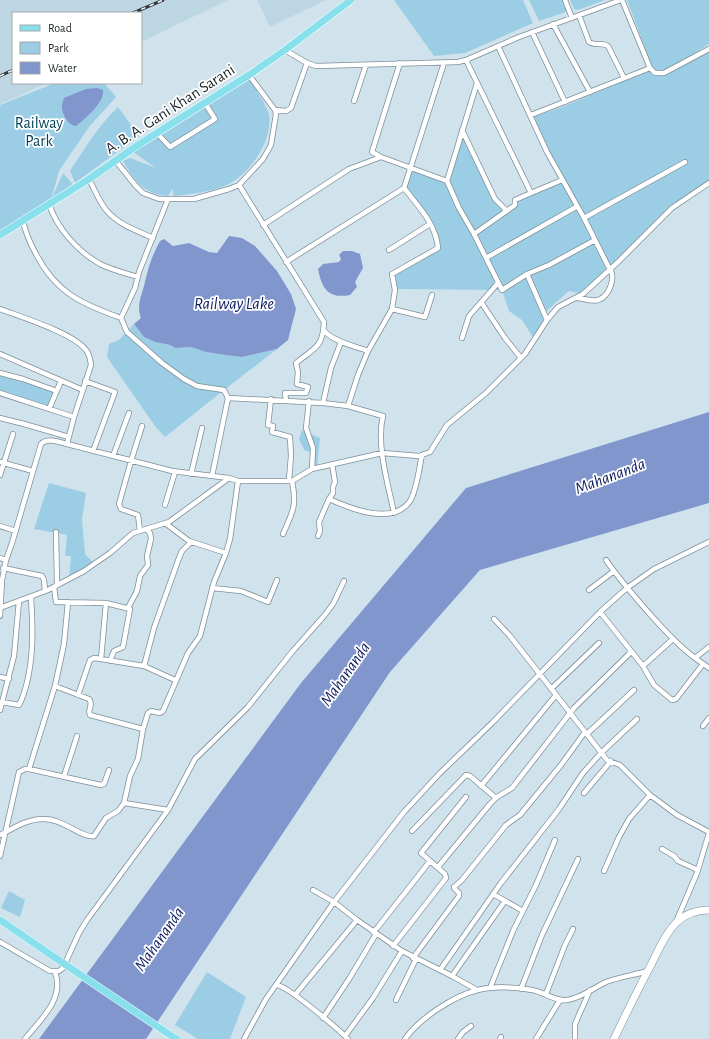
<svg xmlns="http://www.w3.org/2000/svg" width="709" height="1039" font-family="'Alegreya Sans',sans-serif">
	<rect width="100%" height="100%" fill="#d0e3ed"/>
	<path fill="#bdd6e4" d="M0,0H228L141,42V13H13V83H48L0,104Z
		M257,0H326L270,27Z"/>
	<path fill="#9bcde5" d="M394,0H523L533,23L465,53L434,56Z
		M529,0H565L569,11L539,21Z
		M570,0H605L578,10L574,9Z
		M627,0H709V44L663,73L654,72Z
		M709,50V183L672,208L583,294L569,291L544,313L532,286L544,318L534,339L522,320L509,311L502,290L397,289L392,274L437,245L428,218L404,188L410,170L447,181L462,136L495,199L507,211L515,205V200L562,180L576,209L582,218L531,118L567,105L649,70L652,75H664Z
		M249,78C253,86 268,107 269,115C273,141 250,174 227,185C210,192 192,194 174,196L172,189L168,196C143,194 135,181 123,161L130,158L156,168L133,152Z
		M55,83H104L116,97L89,127L59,171L51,200L63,173L75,187L0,235V105Z
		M118,107L139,136L75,183L70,171C85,148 98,126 118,107Z
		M134,324L144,337L155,342L170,345L175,348L191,347L206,352L242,357L277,349L224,390L165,437L155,426L107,357L109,344L119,340Z
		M0,373L56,391L49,408L0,393Z
		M302,430L320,438L317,468L312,469L310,452L304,450L299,439Z
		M49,483L86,493L82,519L85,554L93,562L69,579L71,556H65L67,535L34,529Z
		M9,891L25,900L20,917L1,908Z
		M207,972L246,997L230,1039H198L175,1025Z"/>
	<path fill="#8096cd" d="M97,88L103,90C105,102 85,119 76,126C68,126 61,113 62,105C62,103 63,101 64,98L86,89Z
		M229,236L242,238L255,246L277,271L291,294L296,309L288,340L277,349L242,357L226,355L206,352L191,347L175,348L170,345L155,342L144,337L134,324L141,318C136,305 142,295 145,282C149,265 152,256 160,241L164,239L173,246L189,243L209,252L217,253Z
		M343,251H352L360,254L363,268L355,282L357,287L350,295C328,299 322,289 318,269L323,264L339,262L341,259L339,255Z
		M709,412V503L480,570L390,672L146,1039H39L301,683L466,488Z"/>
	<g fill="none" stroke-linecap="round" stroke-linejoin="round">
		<g stroke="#7d8e97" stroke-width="6">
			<path id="minor" d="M565,0L572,18
				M579,15L589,42C595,46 602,42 608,46L624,78
				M553,24L590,92
				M532,32L565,102
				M498,46L547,152L584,218L608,266C617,276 610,296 598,300C591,302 583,298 576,298
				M285,50L307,63L316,66L458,62L466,60L519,37L621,0
				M466,60L531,193L562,180
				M650,68L655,73H664L709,49
				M354,101L366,65
				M275,110L286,111L291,108L307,63
				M531,115L650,68L622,0
				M462,130L495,199L507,211
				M157,133L170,147L215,119L205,103
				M381,157L372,152L400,63
				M115,160L136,186L143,193L159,199H194L229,189L239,185L263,159L271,145L276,114L275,110L249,75
				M89,179C95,190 99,202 107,211C119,225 138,231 153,238
				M447,181L477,83
				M239,185L324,322C323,348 314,348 296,363L298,372L297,384L308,387L306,393H285L286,400
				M168,199L139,272L135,288L121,318L127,332L162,363L184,379L197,386L224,390L228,398L212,476
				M49,204C57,228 77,251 100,264C112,270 125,273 138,277
				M584,218L685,162
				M23,220C25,233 30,243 36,254C56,293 82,304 121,318
				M263,225L349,169L381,157L447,181L459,208L474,234L515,205V200L531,193
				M474,234L502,290L527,274L547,320
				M389,250L430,224
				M486,258L576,207
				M286,262L404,188L444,63
				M527,274L549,265L595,240
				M481,302L505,338L521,358
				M0,309C21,317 73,333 86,350C90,355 90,359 91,365L74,417
				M392,309L425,317L432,295
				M324,330C329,340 357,347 368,351
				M462,338L469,316L498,283
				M0,354L83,390
				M0,373L23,379L57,391
				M85,381L115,392L93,451
				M0,393L74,417L67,444L172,471L229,478
				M228,398L323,403L348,406L383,416C376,445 388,484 394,513
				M271,399L268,425L273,426L272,432L290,437L291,456L289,480
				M309,401L306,428L313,448L312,469
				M323,403L331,368L341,342
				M348,406L358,375L368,351L392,309L395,290L392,274L438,248C436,224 418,206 404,188
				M49,409L61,381
				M0,418L24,424L69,437
				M113,456L129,413
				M0,462L33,471
				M332,464L335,482L333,487V493L329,499C351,509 393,526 410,501C417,490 419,468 422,455
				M191,474L202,428
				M0,475L13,434
				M165,505L175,472
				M165,523L189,541L226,553
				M0,526L16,531
				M140,531L138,515L121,509L119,504L131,461L142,426
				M56,532L57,585
				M283,534C293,511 297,506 292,481
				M318,536L320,531L319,522L329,499
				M0,558L6,560L2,580L0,616
				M6,560L12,543L41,444C47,437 59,442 67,444
				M606,560C621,582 639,602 657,622C669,635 681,648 695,658
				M3,568L42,576L44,580L45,591
				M54,587L56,602L106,603L130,609L123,647L121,648L114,651L110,661
				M212,588L241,591L268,602L277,580
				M589,590L614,571
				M68,602L64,644L55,686L29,769L101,785L104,784L109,770
				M106,603L101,659L144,666L175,680
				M0,608L48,590L84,571L110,553L133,533L169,522L229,478L238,481H292L312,469L382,453L419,456L430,452L447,425L486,393L525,354L547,320L558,307L583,294L617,263L672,208L709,183
				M128,608L137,591L140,576L148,565L147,556L151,539L150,533L146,529
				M600,612L643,666L654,685L672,700L676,699L703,664
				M494,619L510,636L607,760L620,765L650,795L677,815L709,832
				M709,647L695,658L709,668
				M144,666L154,628L179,558L182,551L191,542
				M643,666L673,639
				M0,677L9,679
				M55,686L89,699C94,704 87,710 90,715L143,729
				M551,689L599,643
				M78,695L90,660L94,658L101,659
				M2,702L19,705C22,700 23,695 25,690C34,659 33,629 31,597
				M0,710L14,656L19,601
				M703,726L709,718
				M587,734L634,690
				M64,776L77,736
				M481,786L556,695
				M584,793L611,761
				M124,803L168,810
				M412,831L466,775L470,776L496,798
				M0,835C14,828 27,819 43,819C62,818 83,839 94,836L106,818L118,811L124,803L130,776L138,759L143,729L148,713L151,711L160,713L163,711L188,653L200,636L214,582L226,553L230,539L238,481
				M662,849L674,856L678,861L698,870
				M0,856L19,772L25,769H29
				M438,867L490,804L497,797L512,788L574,708L631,652
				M604,871L619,837L629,819L650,795
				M313,890L334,902L357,920L402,951L452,976L477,990
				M493,894L523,911
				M676,922L697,873L709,833
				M373,932L378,927L430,861
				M0,942L50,971H59L63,968L79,933L87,920L160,821L168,810L195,759L248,707L292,652L324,616L333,604L344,581
				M393,946L446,878L445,874L421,853L466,797
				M413,958L459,896V893L454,888V887L462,880L506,825L520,815L561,765L585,732
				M440,970L501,883L559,809L583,773L601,753L637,719
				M452,976L505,901
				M276,985C287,985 338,1029 348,1039
				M490,988L513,931L536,885L555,840
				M521,989L542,935L578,859
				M546,994L565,945L573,929
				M295,995L357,920
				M396,1000L416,959
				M323,1018L349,979L376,934
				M345,1036L373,998L402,951
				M25,1039C40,1020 65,999 55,972
				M244,1039L266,999L334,902L404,812L439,774L492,723L600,612L627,588L654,569L709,542
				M405,1039C419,1019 453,996 478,990C494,986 516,987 532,990C544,992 556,1002 567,1000C582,998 593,988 606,982C619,977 634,975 648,971
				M458,1039L463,1032L471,1026
				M500,1039L501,1037
				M536,1039L560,1000
				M575,1039V1024L590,990"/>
		</g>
		<g stroke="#7d8e97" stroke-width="8">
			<path id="secondary" d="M614,1039C626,1014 638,989 651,965C658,951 665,934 676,923C685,914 697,910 709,910"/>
		</g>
		<g stroke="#fff" stroke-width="8">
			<path id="primary" d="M0,235L89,179L141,143L249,75L285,50L351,0
				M0,920L57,959"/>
		</g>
		<use href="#minor" stroke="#fff" stroke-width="4.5"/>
		<use href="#secondary" stroke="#fff" stroke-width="7"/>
		<use href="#primary" stroke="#89e0ed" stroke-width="7"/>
		<g stroke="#323b40" stroke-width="3">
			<path id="rail" d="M133,13L163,0
				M0,76L13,70"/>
		</g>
		<use href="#rail" stroke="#fff" stroke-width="1.5" stroke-dasharray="4.5" stroke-linecap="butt"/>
		<g stroke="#fff" stroke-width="8" stroke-linecap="butt">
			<path id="primary-bridge" d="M57,959L176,1039"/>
		</g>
		<use href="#primary-bridge" stroke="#89e0ed" stroke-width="7"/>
	</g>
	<g text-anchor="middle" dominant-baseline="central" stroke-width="3.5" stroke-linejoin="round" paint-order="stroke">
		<g font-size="16" fill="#1c2327" stroke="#fff">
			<text transform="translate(170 109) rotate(-33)">A. B. A. Gani Khan Sarani</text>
		</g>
		<g font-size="16" fill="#04435a" stroke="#fff">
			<text x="39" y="123">Railway<tspan x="39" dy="18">Park</tspan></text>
		</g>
		<g font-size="17" font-style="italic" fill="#122061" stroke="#fff">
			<text x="234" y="303">Railway Lake</text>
			<text transform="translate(610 476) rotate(-21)">Mahananda</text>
			<text transform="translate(345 674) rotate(-55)">Mahananda</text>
			<text transform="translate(159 939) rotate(-55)">Mahananda</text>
		</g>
	</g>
	<rect x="12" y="12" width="130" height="72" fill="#ffffff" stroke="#a4a7a9"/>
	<rect x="20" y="25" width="20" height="6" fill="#89e0ed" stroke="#a4a7a9"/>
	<text x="48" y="32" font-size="12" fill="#1c2327">Road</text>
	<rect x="20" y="42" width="20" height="12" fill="#9bcde5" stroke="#a4a7a9"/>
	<text x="48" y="52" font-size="12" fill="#1c2327">Park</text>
	<rect x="20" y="62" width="20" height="12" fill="#8096cd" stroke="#a4a7a9"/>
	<text x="48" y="72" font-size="12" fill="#1c2327">Water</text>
</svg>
